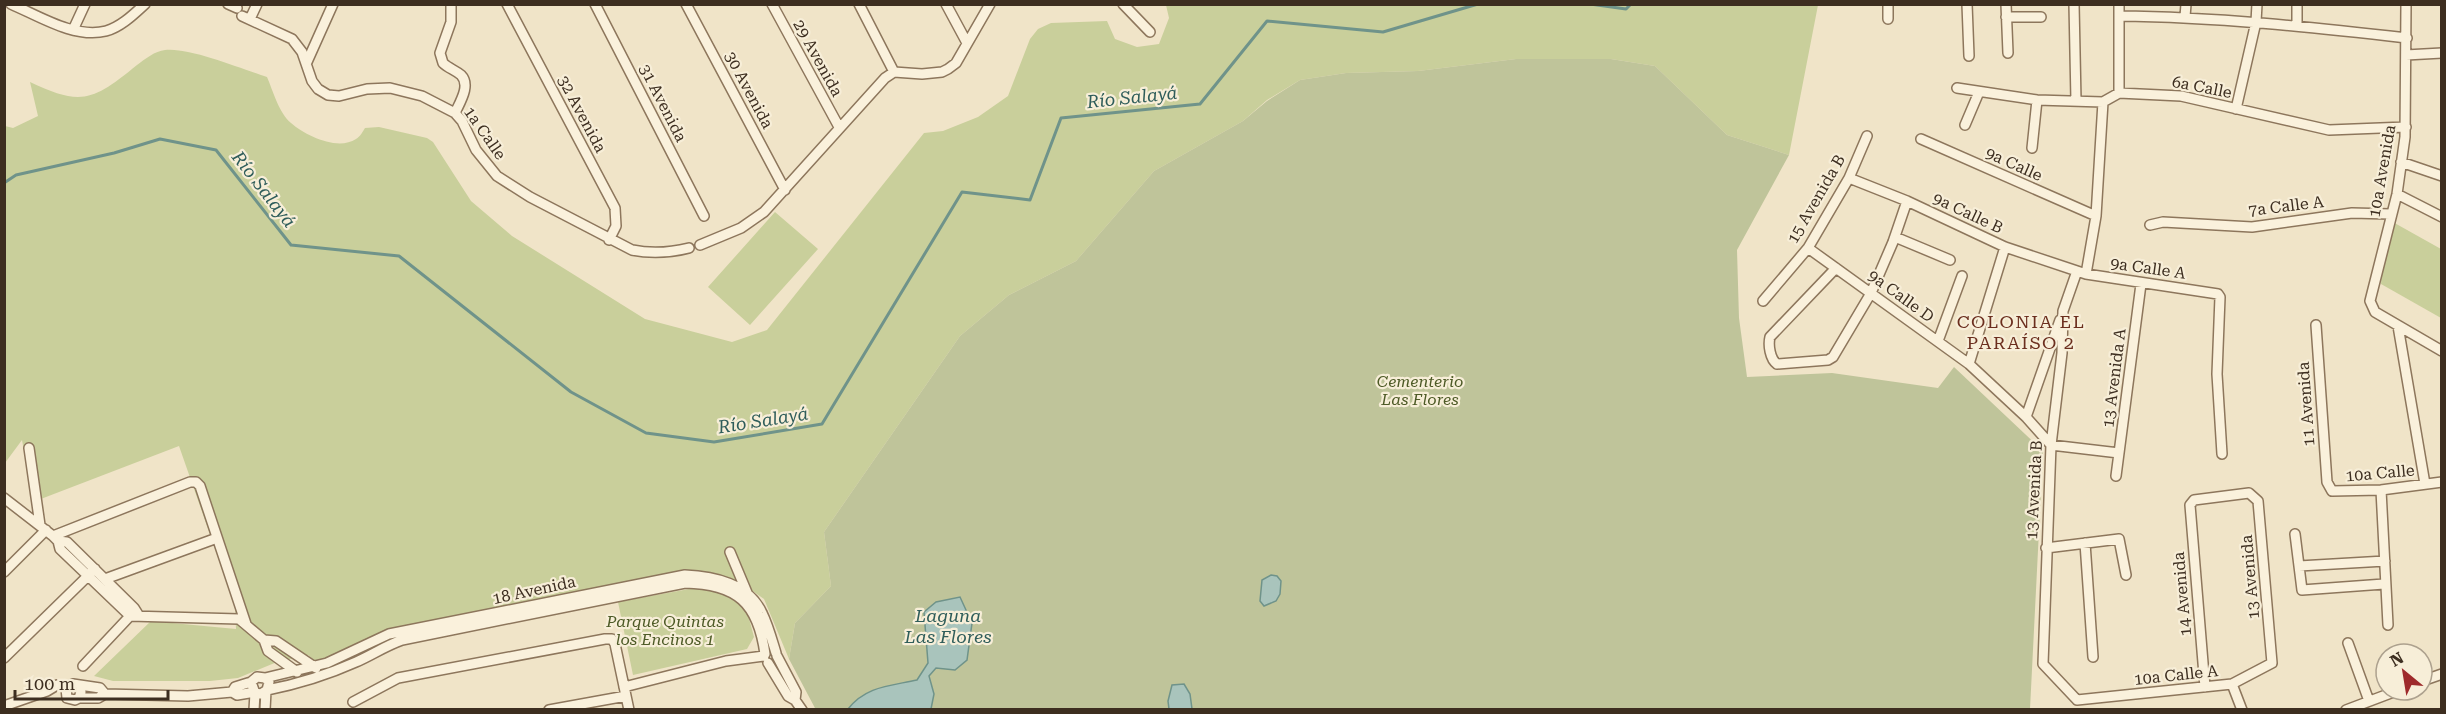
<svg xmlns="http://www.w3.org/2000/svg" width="2446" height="714" font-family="'Roboto Serif',serif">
	<rect width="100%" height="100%" fill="#f0e4c8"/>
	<path fill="#c9cf9b" d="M1166,5H1818L1789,155L1727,135L1655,66L1611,59H1516L1418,71L1346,73L1300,80L1267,100L1243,121L1154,171L1076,261L1009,295L960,336L824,532L831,586L795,623L789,659L764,599L741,583L710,574L384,633L317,663L308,655L277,662L238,678L210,681H113L94,676L151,621L236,629L235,606L179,446L33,502L22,440L5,463V126L13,128L38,116L30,82C82,107 94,100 137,65C145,59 155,51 165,50C189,47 242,69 267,77C273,91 279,113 291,123C306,136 338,151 356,139C360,137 363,131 365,128L379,127L427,138L433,142L471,201L512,236L645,319L732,342L767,330L924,133L943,131L978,117L1008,96L1030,39L1038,29L1051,23L1107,21L1115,39L1137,47L1159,44L1169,18Z
		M775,212L818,249L750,325L708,287Z
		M2391,221L2441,249V318L2381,284L2383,256Z
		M700,587L729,596L747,611L754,637L747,649L633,675L618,602Z"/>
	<path fill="#bfc49a" d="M1516,59H1611L1655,66L1727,135L1789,155L1737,250L1739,318L1747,377L1832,373L1938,388L1954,367L2043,451L2030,709L816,710L789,659L795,623L831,586L824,532L960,336L1009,295L1076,261L1154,171L1243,121L1267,101L1300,80L1346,73L1418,71Z"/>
	<path fill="#a9c4bc" stroke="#6f938a" stroke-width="1.5" d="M1271,575L1277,576L1281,581L1280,594L1276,601L1264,606L1260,601L1262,580Z
		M960,597L972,623L967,660L955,670L936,668L929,676L934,694L931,709H848C866,686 890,686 917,680L928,663L924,612L936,602Z
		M1184,684L1190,694L1192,709H1169L1168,701L1172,685Z"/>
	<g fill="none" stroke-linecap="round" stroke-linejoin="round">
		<path stroke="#6f938a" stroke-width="3" d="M1590,4L1626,9L1631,4
			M4,183L16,175L114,153L160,139L216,150L291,245L399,256L571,392L646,433L714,442L822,424L962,192L1030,200L1061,118L1200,104L1267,21L1383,32L1478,4"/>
		<g stroke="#8d765c" stroke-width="12">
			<path id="minor" d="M11,4C39,16 75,39 106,31C121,27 134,14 145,4
				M228,4L237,8
				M451,4V22L440,53L443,63C448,68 455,70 461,75C471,85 460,102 455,113
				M507,4L615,208L616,226L609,240
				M595,4L704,216
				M686,4L785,190
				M772,4L839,127
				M859,4L894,72
				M946,4L967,43
				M1123,4L1150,32
				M1888,4V19
				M1967,4L1969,56
				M2006,4L2008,53
				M2074,4L2076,101
				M2119,4V93
				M2297,4V26
				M2406,4L2405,137L2397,194L2370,301L2375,312L2442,351
				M242,16L292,39L302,52L312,81L318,89L328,95L339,96L367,89L390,88L422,96L455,113L462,121L476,150L497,176L530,197L632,250C652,254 669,253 689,248
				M2119,16C2216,17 2311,27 2407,38
				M2006,17H2041
				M2185,17L2186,4
				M250,19L257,4
				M73,30L85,4
				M2406,55L2442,53
				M307,62L333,4
				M1957,88L2037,100L2103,102L2119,93L2181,96L2329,130L2406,127
				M2236,109L2256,22L2257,4
				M1965,125L1979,92
				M1921,139L2096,216
				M2032,148L2037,100
				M2401,162L2442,176
				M1849,178L1907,201L2005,247L2086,274L2218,294L2220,297L2217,374L2222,454
				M2397,194L2442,217
				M2150,225L2163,222L2252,227L2352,213L2390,214
				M1895,237L1950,260
				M700,245L741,228L764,212L885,78L894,72L922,74L942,72L948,69L956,63L990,4
				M1808,248L1969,364L2026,417L2051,445L2119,453
				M1836,268L1770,337C1768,345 1770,359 1777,364L1828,360L1833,357L1871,293L1893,242L1907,201
				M2077,271L2063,311L2062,353L2051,445L2043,664L2077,700
				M2086,274L2096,216L2103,102
				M1763,301L1808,248L1849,178L1867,136
				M2316,325L2327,482L2332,491L2381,490L2442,482
				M2398,326L2425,484
				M1938,341L1962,276
				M1969,364L2005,247
				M2026,417L2060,320
				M29,448L40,525
				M2116,476L2141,284
				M2381,490L2388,625
				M4,498L53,536L58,541L60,549L130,616L239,619L264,640L268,651L297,672
				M2295,534L2302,590L2384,584
				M53,536L190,482H196L200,486L246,624
				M58,541L67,542L134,608L139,616
				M2085,543L2093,657
				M2046,548L2119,539L2126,575
				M730,552L748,595
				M2299,566L2385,561
				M4,572L46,530
				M105,579L217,538
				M264,640L276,641L316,668
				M2348,643L2369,701
				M777,656L796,692L795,700
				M4,658L95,569
				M768,663L788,696L795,700L802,710
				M83,666L130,616
				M265,678L269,682L267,690L261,694L255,693L251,682L257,677L265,678L327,663L389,634L685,575C714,576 749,584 762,613C768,625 772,640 776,653
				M2422,681L2442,674
				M251,682L235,687L232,692L237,695L255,692
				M2232,684L2242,710
				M78,686L81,692L79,698L75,700L67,698L66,688L73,684L100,688L105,694
				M624,687L726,661L764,656
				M267,690C298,684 327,675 356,662C372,655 385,646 402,640L685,583C737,584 758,603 765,654
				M79,698H98L105,694L188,696L232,692
				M2077,700L2232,684L2272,663L2258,501L2249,493L2194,500L2190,505L2205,687
				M353,702L398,678L605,639H612L615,644L629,710
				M4,706L47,691L57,685L67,686
				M254,710L255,693
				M265,710L266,691
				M549,710L626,696
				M2346,710L2399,690"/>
		</g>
		<use href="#minor" stroke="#faf1dc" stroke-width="9"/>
	</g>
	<g text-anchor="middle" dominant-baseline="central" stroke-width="4.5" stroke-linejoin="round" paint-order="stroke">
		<g font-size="16" fill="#3d2e20" stroke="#f7eed8">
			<text transform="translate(818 58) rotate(61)">29 Avenida</text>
			<text transform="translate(2202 87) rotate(11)">6a Calle</text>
			<text transform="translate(749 90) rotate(62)">30 Avenida</text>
			<text transform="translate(663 103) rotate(63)">31 Avenida</text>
			<text transform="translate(582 114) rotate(62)">32 Avenida</text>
			<text transform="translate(485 133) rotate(55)">1a Calle</text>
			<text transform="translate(2014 164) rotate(24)">9a Calle</text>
			<text transform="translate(2382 171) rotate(-80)">10a Avenida</text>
			<text transform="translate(1816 199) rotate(-60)">15 Avenida B</text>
			<text transform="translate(2286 206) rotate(-7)">7a Calle A</text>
			<text transform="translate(1968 213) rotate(25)">9a Calle B</text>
			<text transform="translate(2148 268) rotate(8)">9a Calle A</text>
			<text transform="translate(1901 296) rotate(36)">9a Calle D</text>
			<text transform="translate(2114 378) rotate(-83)">13 Avenida A</text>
			<text transform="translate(2306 404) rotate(-94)">11 Avenida</text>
			<text transform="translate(2380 473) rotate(-5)">10a Calle</text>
			<text transform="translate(2034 490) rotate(-87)">13 Avenida B</text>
			<text transform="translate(2250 577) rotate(-95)">13 Avenida</text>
			<text transform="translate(534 590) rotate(-12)">18 Avenida</text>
			<text transform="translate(2182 594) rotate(-95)">14 Avenida</text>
			<text transform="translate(2176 675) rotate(-6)">10a Calle A</text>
		</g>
		<g font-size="16" font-style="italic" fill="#4d5a26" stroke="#f7eed8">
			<text x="1420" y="381">Cementerio<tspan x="1420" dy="18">Las Flores</tspan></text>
			<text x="665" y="621">Parque Quintas<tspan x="665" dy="18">los Encinos 1</tspan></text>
		</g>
		<g font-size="18" font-style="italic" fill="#2f5d5a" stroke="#f7eed8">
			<text transform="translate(1132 97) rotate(-6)">Río Salayá</text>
			<text transform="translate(264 189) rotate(52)">Río Salayá</text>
			<text transform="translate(763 420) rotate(-9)">Río Salayá</text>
			<text x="948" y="615">Laguna<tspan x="948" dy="21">Las Flores</tspan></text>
		</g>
		<g font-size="18" letter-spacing="1.5" fill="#6b2e1e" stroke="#f7eed8">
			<text x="2021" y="321">COLONIA EL<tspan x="2021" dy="21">PARAÍSO 2</tspan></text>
		</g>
	</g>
	<rect width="2446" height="714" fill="none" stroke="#3d2e20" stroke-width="12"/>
	<g transform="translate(2404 672) rotate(330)"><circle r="28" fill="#f7eed8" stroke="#ada18e" stroke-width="1.5"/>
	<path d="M0-4.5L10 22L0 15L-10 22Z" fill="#9e2a2b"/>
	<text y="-9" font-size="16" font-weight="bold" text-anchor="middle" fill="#3d2e20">N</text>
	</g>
	<path d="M15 690v9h153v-9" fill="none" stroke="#3d2e20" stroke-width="3"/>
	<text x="24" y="690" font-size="18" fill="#3d2e20" stroke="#f7eed8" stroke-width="4.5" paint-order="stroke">100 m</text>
</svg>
